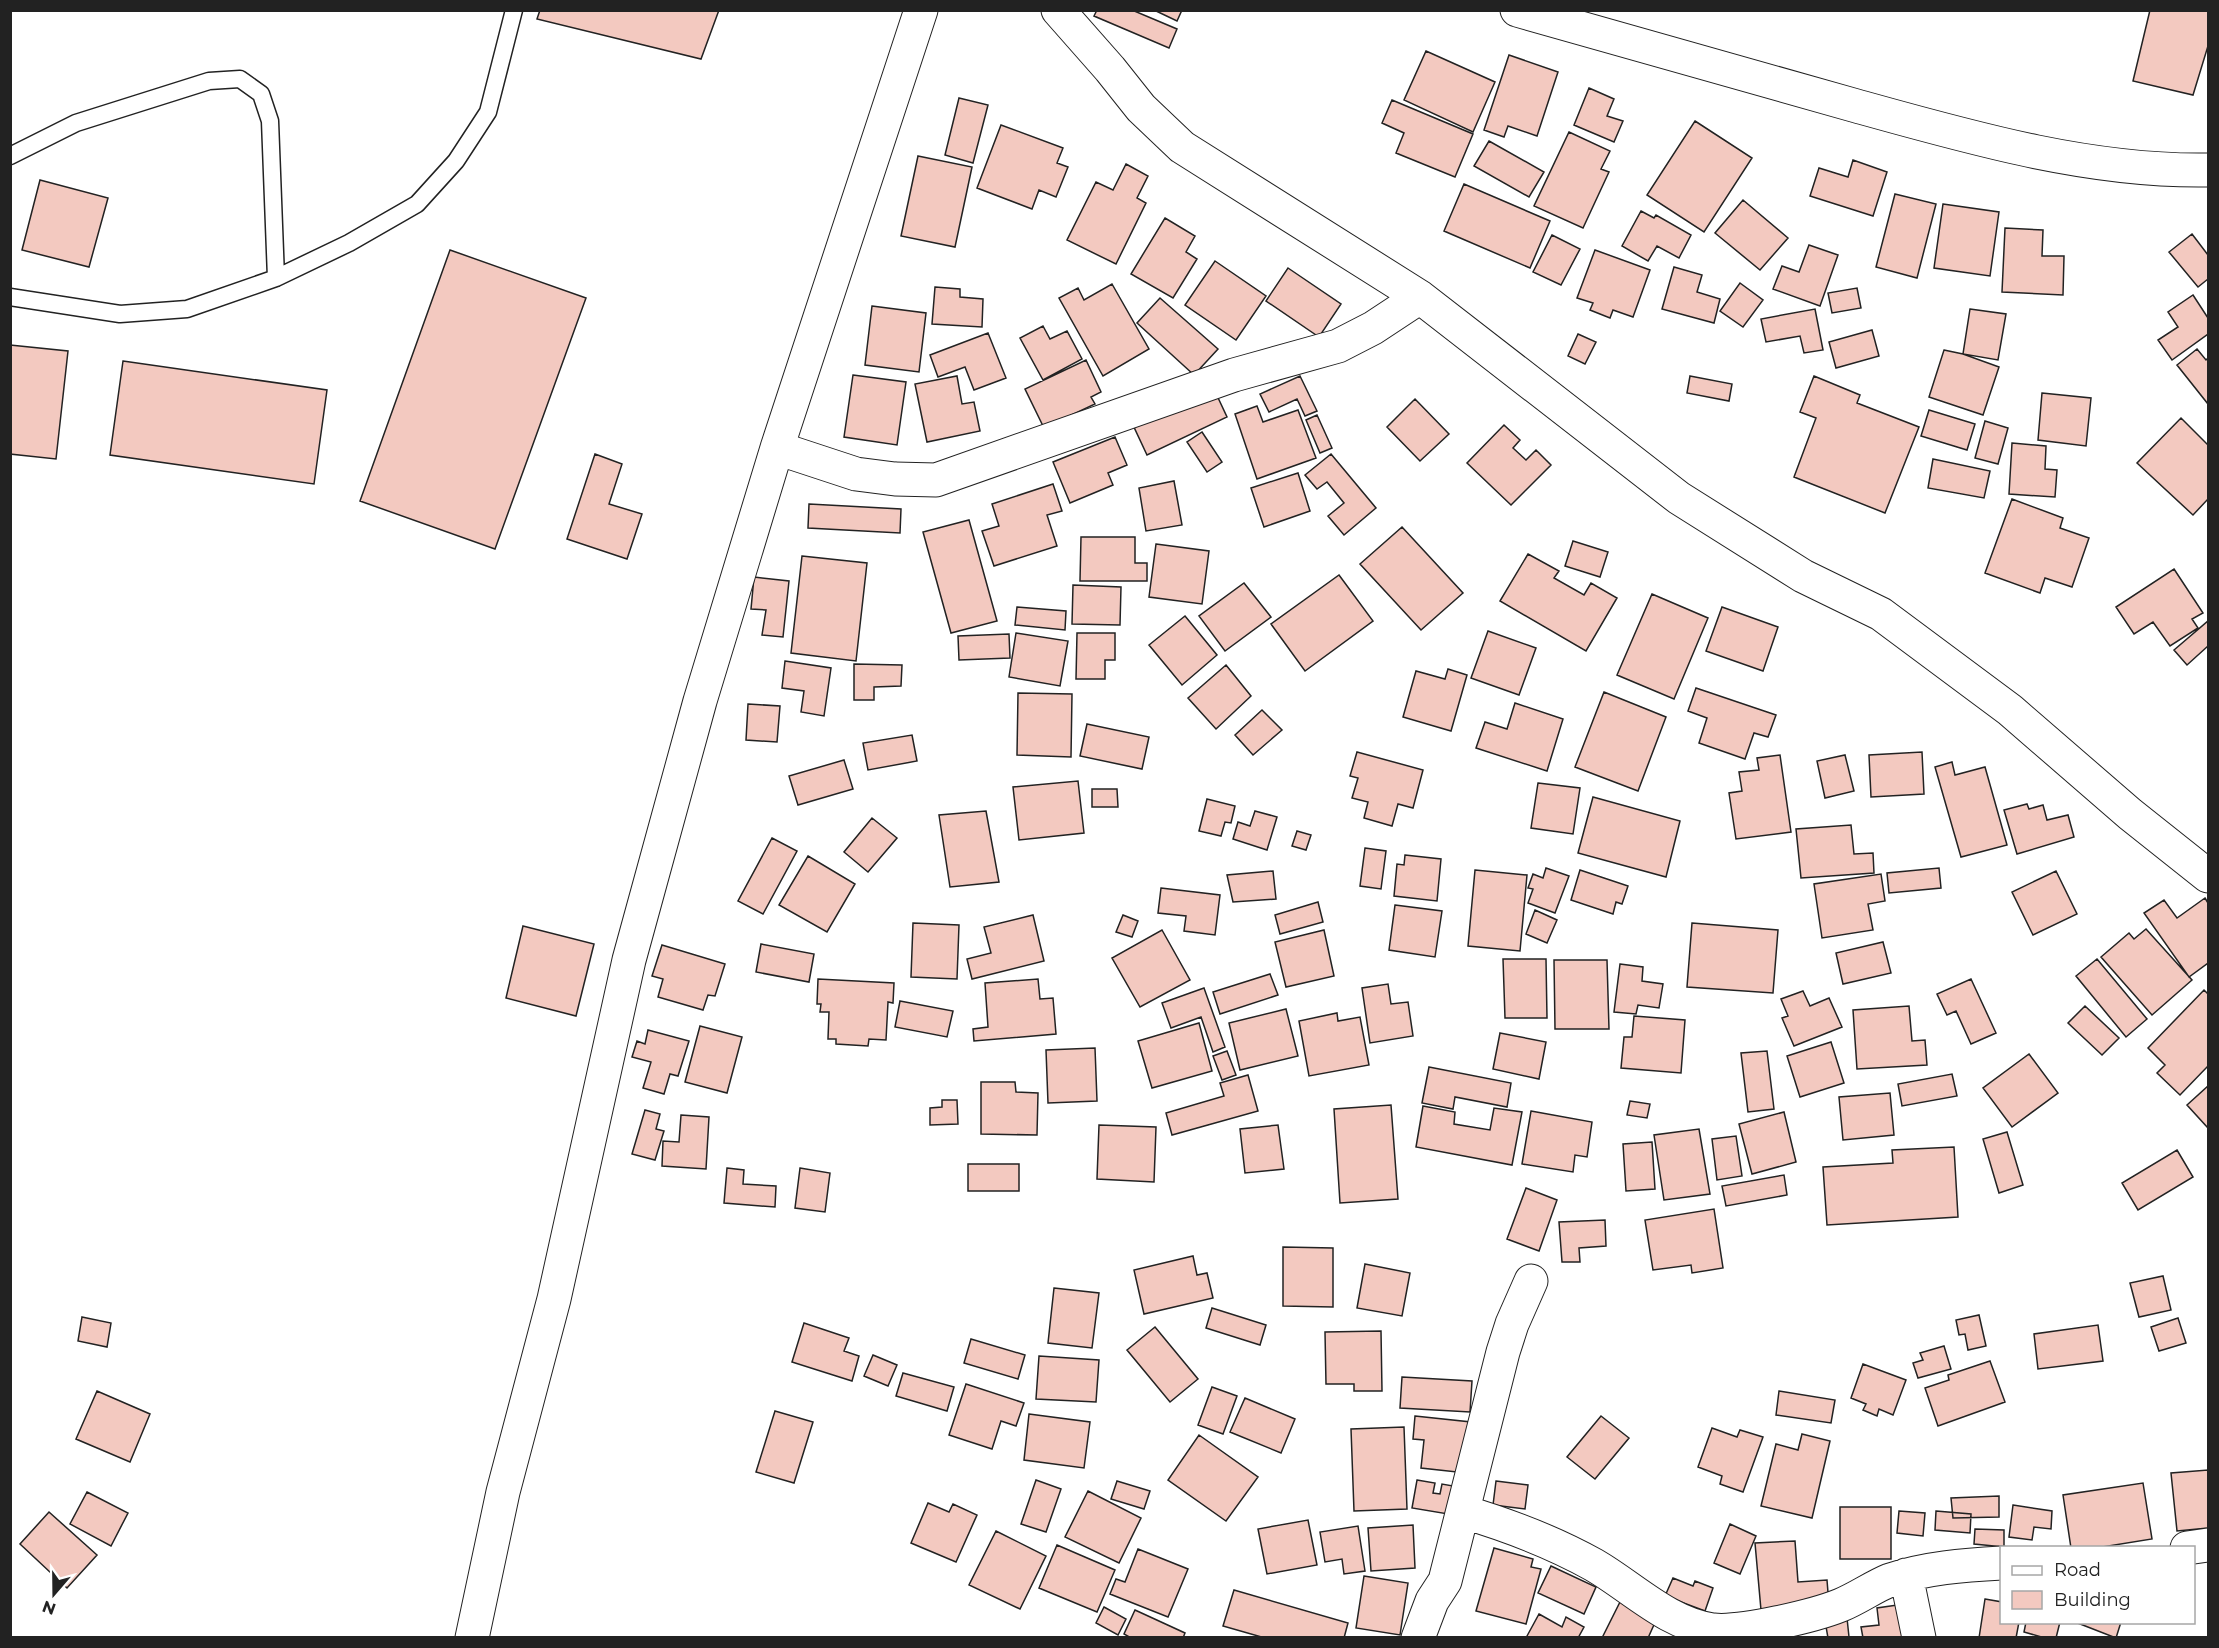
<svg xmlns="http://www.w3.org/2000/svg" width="2219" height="1648" font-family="Montserrat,sans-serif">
	<rect width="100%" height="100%" fill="#fff"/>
	<path fill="#f3c9c0" stroke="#222" stroke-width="1.5" d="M540,10H719L701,59L537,19Z
		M1097,10H1132L1177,29L1169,48L1094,16Z
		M1154,10H1182L1177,21Z
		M2150,10H2208V46L2193,95L2133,81Z
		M1426,51L1495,82L1473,132L1404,100Z
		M1509,55L1558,72L1537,136L1508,126L1504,137L1484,130Z
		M1589,88L1614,99L1607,116L1623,121L1614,142L1574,125Z
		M959,98L988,105L973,163L945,155Z
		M1392,100L1473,134L1455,177L1396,153L1404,133L1382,123Z
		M1695,121L1752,158L1704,232L1647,195Z
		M1001,125L1063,148L1057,163L1068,167L1056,197L1039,190L1032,209L977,188Z
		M1569,132L1610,151L1601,169L1609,172L1583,228L1534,206Z
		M1489,141L1544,172L1529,197L1474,166Z
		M918,156L972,167L955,247L901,236Z
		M1853,160L1887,172L1873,216L1810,196L1819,168L1848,177Z
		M1126,164L1148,176L1137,198L1146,203L1116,264L1067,240L1096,182L1113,190Z
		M40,180L108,198L89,267L22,250Z
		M1464,184L1550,221L1530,268L1444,231Z
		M1895,194L1936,204L1917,278L1876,267Z
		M1743,200L1788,238L1760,270L1715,233Z
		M1943,204L1999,212L1990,276L1934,268Z
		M1641,211L1654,218L1656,215L1691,235L1679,258L1657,246L1648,261L1622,246Z
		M1165,218L1195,236L1186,252L1197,259L1173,298L1131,274Z
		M2005,228L2043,230L2042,256H2064L2063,295L2002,292Z
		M2192,234L2208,255V279L2198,287L2169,252Z
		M1552,235L1580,249L1561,285L1533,272Z
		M1809,245L1838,255L1820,306L1773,289L1782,266L1799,272Z
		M450,250L586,298L495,549L360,501Z
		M1595,250L1650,270L1633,317L1613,310L1610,318L1590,310L1593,303L1577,298Z
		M1215,261L1266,296L1236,340L1185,305Z
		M1674,267L1702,275L1697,292L1720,299L1714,323L1662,309Z
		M1288,268L1341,304L1319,337L1266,301Z
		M1740,283L1763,300L1743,327L1720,311Z
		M1112,284L1149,349L1103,376L1059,298L1078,288L1084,300Z
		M935,287L960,289V297L983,299L982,327L932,324Z
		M1857,288L1861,308L1832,313L1828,293Z
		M2193,295L2208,318V334L2172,360L2158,340L2178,327L2168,312Z
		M1160,298L1218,349L1194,375L1137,323Z
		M872,306L926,313L919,372L865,365Z
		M1815,309L1823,350L1804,353L1800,336L1766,342L1761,319Z
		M1970,309L2006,314L1998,360L1963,354Z
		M1043,326L1050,339L1067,331L1082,359L1043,380L1020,338Z
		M1872,330L1879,356L1836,368L1829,342Z
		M988,333L1006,378L974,390L965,367L938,377L930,355Z
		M1578,334L1596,342L1585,364L1568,356Z
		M10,345L68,351L56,459L10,454Z
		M2197,349L2206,360L2208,358V404L2177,365Z
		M1944,350L1963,354L1999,367L1983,415L1929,397Z
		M1086,360L1101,392L1091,397L1095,404L1044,428L1025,389Z
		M123,361L327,390L314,484L110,455Z
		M853,375L906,382L897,445L844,437Z
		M957,376L962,404L974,402L980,431L927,442L915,384Z
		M1300,376L1317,411L1305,416L1297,399L1269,412L1260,394Z
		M1690,376L1732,384L1729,401L1687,393Z
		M1814,376L1860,395L1857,403L1919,427L1885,513L1794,477L1816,418L1800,412Z
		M1213,387L1227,417L1147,455L1133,425Z
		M2042,393L2091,398L2086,446L2038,440Z
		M1415,399L1449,434L1420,461L1387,427Z
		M1257,406L1263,422L1298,410L1316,458L1257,479L1235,414Z
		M1929,410L1975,424L1967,450L1921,436Z
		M1317,415L1332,448L1320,453L1306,420Z
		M2181,418L2208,445V499L2193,515L2137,463Z
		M1985,421L2008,428L1998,464L1975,458Z
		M1504,425L1520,440L1513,448L1526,460L1536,450L1551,465L1511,505L1467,463Z
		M1202,432L1222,462L1207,472L1187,442Z
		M1115,437L1127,465L1108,473L1113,485L1070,503L1053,462Z
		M2012,443L2046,446L2045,469L2057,470L2055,497L2009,494Z
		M595,454L622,464L609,504L642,514L627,559L567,539Z
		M1331,454L1376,508L1344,535L1328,516L1344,503L1327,482L1317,489L1305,475Z
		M1933,459L1990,471L1984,498L1928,488Z
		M1298,473L1310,511L1264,527L1251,488Z
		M1174,481L1182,525L1146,531L1139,488Z
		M1053,484L1062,511L1047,515L1057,546L994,566L982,531L999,526L992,504Z
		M2012,499L2063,518L2060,528L2089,538L2072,587L2045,578L2040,593L1985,573Z
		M809,504L901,509L900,533L808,528Z
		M969,520L997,621L951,633L923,532Z
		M1402,527L1463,593L1421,630L1360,564Z
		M1081,537H1135V563H1147V581H1080Z
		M1573,541L1608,552L1600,577L1565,566Z
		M1156,544L1209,551L1202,604L1149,597Z
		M1528,554L1559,571L1554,578L1584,595L1591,583L1617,598L1586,651L1500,601Z
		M802,556L867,563L856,661L791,653Z
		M2174,569L2203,613L2192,619L2198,628L2170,646L2153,622L2134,634L2116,607Z
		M1339,575L1373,621L1305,671L1271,624Z
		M754,577L789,581L783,637L762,635L766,610L751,609Z
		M1244,583L1271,617L1225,651L1199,616Z
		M1073,585L1121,587L1120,625L1072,624Z
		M1652,594L1708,618L1674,699L1617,675Z
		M1017,607L1066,611L1065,630L1015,625Z
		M1722,607L1778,627L1763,671L1706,651Z
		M1185,616L1217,655L1182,685L1149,645Z
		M2208,621V646L2187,665L2174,650Z
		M1488,631L1536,648L1519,695L1471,678Z
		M1016,633L1068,641L1060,686L1009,677Z
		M1077,633H1115V660H1105V679H1076Z
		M1009,634L1010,658L959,660L958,636Z
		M785,661L831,668L824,716L801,712L804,691L782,688Z
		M854,664L902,665L901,686L874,687V700H854Z
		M1226,665L1251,696L1216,729L1188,698Z
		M1448,669L1467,675L1451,731L1403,717L1416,671L1445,679Z
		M1696,688L1776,715L1768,737L1754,733L1745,759L1699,743L1707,718L1688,711Z
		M1604,692L1666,717L1638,791L1575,767Z
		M1018,693L1072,694L1071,757L1017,755Z
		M1515,703L1563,719L1547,771L1476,748L1485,722L1507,729Z
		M748,704L780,706L777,742L746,740Z
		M1262,710L1282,730L1253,755L1235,735Z
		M1087,724L1149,737L1142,769L1080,756Z
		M912,735L917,761L868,770L863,743Z
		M1357,752L1423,770L1413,808L1398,804L1392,826L1364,818L1368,802L1352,798L1358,778L1350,776Z
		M1922,752L1924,794L1871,797L1869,755Z
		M1780,755L1791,832L1736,839L1729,793L1742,791L1739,772L1759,770L1757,758Z
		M1845,755L1854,791L1825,798L1817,761Z
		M844,760L853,789L798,805L789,776Z
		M1952,762L1955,775L1985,767L2007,845L1961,857L1935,767Z
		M1078,781L1084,833L1019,840L1013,787Z
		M1538,783L1580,788L1573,834L1531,828Z
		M1092,789H1117L1118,807H1092Z
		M1593,797L1680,821L1666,877L1578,853Z
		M1207,799L1235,806L1231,823L1225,822L1221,836L1199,831Z
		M2027,804L2029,809L2043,805L2047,820L2068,815L2074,837L2017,854L2004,810Z
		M986,811L999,882L950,887L939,815Z
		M1255,811L1277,817L1267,850L1233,839L1238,822L1250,826Z
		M872,818L897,838L868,872L844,852Z
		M1851,825L1854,854L1873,853L1874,873L1801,878L1796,829Z
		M1297,831L1311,835L1306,850L1292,846Z
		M772,838L797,851L763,914L738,901Z
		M1365,848L1386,851L1381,889L1360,886Z
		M1405,855L1441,859L1437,901L1394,896L1397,864L1404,865Z
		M808,856L855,884L827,932L779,905Z
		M1546,868L1569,876L1555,913L1528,903L1533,889L1528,888L1533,874L1543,878Z
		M1939,868L1941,888L1889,893L1887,873Z
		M1475,870L1527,875L1520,951L1468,946Z
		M1580,870L1628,886L1622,904L1616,902L1613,914L1571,900Z
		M1273,871L1276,899L1233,902L1227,875Z
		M2056,871L2077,914L2033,935L2012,892Z
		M1881,874L1885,901L1868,904L1873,930L1822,938L1814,884Z
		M1161,888L1220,895L1215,935L1184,931L1186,916L1158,913Z
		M2205,898L2208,903V963L2189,977L2144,913L2164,900L2177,918Z
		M1318,902L1323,922L1280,934L1275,915Z
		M1395,905L1442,911L1435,957L1389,950Z
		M1535,910L1557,920L1547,943L1526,934Z
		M1033,915L1044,961L972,979L967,959L991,953L984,927Z
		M1123,915L1138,921L1132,937L1116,932Z
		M913,923L959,925L957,979L911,977Z
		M1692,923L1778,930L1773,993L1687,987Z
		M523,926L594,944L576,1016L506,998Z
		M2146,929L2192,980L2152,1015L2101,957L2129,933L2134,939Z
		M1162,930L1190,980L1140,1007L1112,958Z
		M1324,930L1334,976L1286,987L1275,942Z
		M1883,942L1891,973L1843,984L1836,953Z
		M761,944L814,954L809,982L756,972Z
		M662,945L725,964L715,996L708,995L703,1010L658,997L663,979L652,976Z
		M1503,959H1546L1547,1018H1505Z
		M2097,959L2147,1019L2126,1037L2076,976Z
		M1554,960H1607L1609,1029H1555Z
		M1620,964L1643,967L1642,981L1663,984L1659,1008L1638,1005L1636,1014L1614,1012Z
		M1270,974L1278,995L1220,1014L1213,992Z
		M818,979L894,983L893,1003L888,1002L886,1040L869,1039L868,1046L836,1044V1039H828L829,1012H820L821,1004H817Z
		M1038,979L1040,999L1053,998L1056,1034L974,1041L973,1029L988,1027L985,983Z
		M1971,979L1996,1033L1971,1044L1956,1011L1947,1015L1937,994Z
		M1388,984L1391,1004L1408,1002L1413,1036L1370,1043L1362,988Z
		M1204,988L1225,1047L1213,1052L1201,1017L1171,1028L1162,1003Z
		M2204,990L2208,994V1066L2180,1095L2157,1073L2165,1065L2148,1048Z
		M1803,991L1810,1006L1829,998L1842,1027L1794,1046L1782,1018L1788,1016L1781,999Z
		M900,1001L953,1011L947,1037L895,1027Z
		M1909,1006L1912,1041L1925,1040L1927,1065L1857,1069L1853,1010Z
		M2085,1006L2119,1038L2102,1055L2068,1023Z
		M1286,1009L1298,1056L1240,1070L1229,1023Z
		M1337,1013L1338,1021L1360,1017L1369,1065L1309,1076L1299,1021Z
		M1634,1016L1685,1020L1681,1073L1621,1068L1624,1037H1632Z
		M1199,1023L1212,1071L1152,1088L1138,1041Z
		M700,1026L742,1037L727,1093L685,1082Z
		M648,1030L689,1041L678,1076L670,1074L664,1094L643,1088L651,1062L632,1057L637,1041L645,1044Z
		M1500,1033L1546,1042L1539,1079L1493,1069Z
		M1831,1042L1844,1083L1800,1097L1787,1056Z
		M1095,1048L1097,1101L1048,1103L1046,1050Z
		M1227,1051L1236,1075L1222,1080L1213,1056Z
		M1767,1051L1774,1109L1748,1112L1741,1053Z
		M2029,1054L2058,1093L2012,1127L1983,1088Z
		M1429,1067L1511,1083L1507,1107L1455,1097L1453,1109L1422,1103Z
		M1952,1074L1957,1096L1902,1106L1898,1084Z
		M1248,1075L1258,1111L1172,1135L1166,1113L1224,1096L1220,1083Z
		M981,1082H1015L1016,1092L1038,1093L1037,1135L981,1134Z
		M2208,1086V1128L2187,1105Z
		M1890,1093L1894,1135L1843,1140L1839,1097Z
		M942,1100H957L958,1124L930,1125V1108L942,1107Z
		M1630,1101L1650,1104L1647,1118L1627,1115Z
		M1391,1105L1398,1199L1340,1203L1334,1109Z
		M1423,1106L1455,1112L1454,1124L1490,1130L1494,1108L1522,1112L1512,1165L1416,1147Z
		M645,1110L660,1114L656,1129L664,1131L655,1160L632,1154Z
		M1531,1111L1592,1122L1587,1157L1575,1155L1573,1172L1522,1164Z
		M1784,1112L1796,1162L1752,1174L1739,1124Z
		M681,1115L709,1117L706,1169L662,1166L663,1141L679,1142Z
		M1099,1125L1156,1127L1154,1182L1097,1179Z
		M1278,1125L1284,1169L1245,1173L1240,1129Z
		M1699,1129L1710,1194L1664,1200L1654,1135Z
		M2007,1132L2023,1185L1999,1193L1983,1139Z
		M1736,1136L1742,1176L1717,1180L1712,1139Z
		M1652,1142L1655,1189L1626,1191L1623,1144Z
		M1954,1147L1958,1217L1827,1225L1823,1167L1893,1163L1892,1150Z
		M2177,1150L2193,1177L2138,1210L2122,1183Z
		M968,1164H1019V1191H968Z
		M727,1168L744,1170L743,1184L776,1186L775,1207L724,1203Z
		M800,1168L830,1173L825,1212L795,1208Z
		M1784,1175L1787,1195L1726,1206L1722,1186Z
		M1526,1188L1557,1200L1539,1251L1507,1239Z
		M1714,1209L1723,1268L1692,1273L1691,1265L1653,1270L1645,1220Z
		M1605,1220L1606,1246L1579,1248L1580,1262H1562L1559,1222Z
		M1283,1247L1333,1248V1307L1283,1306Z
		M1193,1256L1197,1275L1207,1273L1213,1298L1144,1314L1134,1270Z
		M1365,1264L1410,1273L1402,1316L1357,1308Z
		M2163,1276L2171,1310L2139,1317L2130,1283Z
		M1054,1288L1099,1293L1092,1348L1048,1343Z
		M1212,1308L1266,1325L1260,1345L1206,1328Z
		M1979,1315L1986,1346L1968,1350L1965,1334L1959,1335L1956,1320Z
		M82,1317L111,1323L107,1347L78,1341Z
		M2178,1318L2186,1343L2159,1351L2151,1327Z
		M804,1323L849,1338L844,1351L859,1356L852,1381L792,1362Z
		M2098,1325L2103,1361L2038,1369L2034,1334Z
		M1155,1327L1198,1379L1170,1402L1127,1350Z
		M1381,1331L1382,1391H1354V1384H1326L1325,1332Z
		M971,1339L1025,1355L1018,1379L964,1363Z
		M1944,1346L1951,1369L1918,1378L1913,1363L1923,1360L1920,1353Z
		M873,1355L897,1365L888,1386L864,1376Z
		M1039,1356L1099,1360L1096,1402L1036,1399Z
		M1990,1361L2005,1402L1938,1426L1925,1388L1949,1380L1948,1375Z
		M1863,1364L1906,1380L1893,1415L1879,1409L1877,1416L1863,1410L1866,1404L1851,1398Z
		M903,1373L954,1387L947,1411L896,1396Z
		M1402,1377L1472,1381L1470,1412L1400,1408Z
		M966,1384L1024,1403L1016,1426L1001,1421L992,1449L949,1435Z
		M1212,1387L1237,1396L1223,1434L1198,1425Z
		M97,1391L150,1414L130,1462L76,1439Z
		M1779,1391L1835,1400L1831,1423L1776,1415Z
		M1245,1398L1295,1419L1281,1453L1230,1432Z
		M775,1411L813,1422L794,1483L756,1472Z
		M1029,1414L1090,1422L1084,1468L1024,1460Z
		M1415,1416L1471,1422L1466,1473L1421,1468L1424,1440L1413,1439Z
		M1601,1416L1629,1438L1595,1479L1567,1457Z
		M1404,1427L1407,1509L1354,1511L1351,1429Z
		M1712,1428L1737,1437L1740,1430L1763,1437L1743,1492L1720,1484L1722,1476L1698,1467Z
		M1802,1434L1830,1441L1812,1518L1761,1506L1776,1444L1798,1450Z
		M1199,1435L1258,1477L1226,1521L1168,1480Z
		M2208,1470V1528L2177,1531L2171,1473Z
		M1036,1480L1061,1489L1046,1532L1021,1524Z
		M1417,1480L1435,1483L1433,1493L1440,1494L1442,1484L1459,1487L1454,1515L1412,1508Z
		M1117,1481L1150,1491L1144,1509L1111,1499Z
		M1496,1481L1528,1485L1525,1509L1493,1505Z
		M2143,1483L2152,1539L2096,1548H2071L2063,1495Z
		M1088,1491L1141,1518L1119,1563L1065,1537Z
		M87,1492L128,1513L111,1546L70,1524Z
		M1999,1496V1517L1953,1518L1951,1498Z
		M928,1503L949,1512L953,1504L977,1515L956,1562L911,1543Z
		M2013,1505L2052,1511L2051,1529L2034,1527L2032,1540L2009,1537Z
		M1840,1507H1891V1559H1840Z
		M1899,1511L1925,1513L1923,1536L1897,1533Z
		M1936,1511L1971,1514L1970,1533L1935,1530Z
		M49,1512L97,1555L67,1588L20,1544Z
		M1308,1520L1317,1565L1267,1574L1258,1529Z
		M1730,1524L1756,1536L1740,1574L1714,1563Z
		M1413,1525L1415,1568L1371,1571L1368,1528Z
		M1358,1526L1365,1571L1344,1574L1342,1559L1325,1562L1320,1532Z
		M1975,1529L2004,1530V1547L1974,1544Z
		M996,1531L1046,1556L1020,1609L969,1585Z
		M1795,1541L1798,1582L1827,1580L1829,1605L1761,1610L1755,1543Z
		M1057,1545L1115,1570L1097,1612L1039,1588Z
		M1494,1548L1533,1559L1531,1567L1541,1569L1526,1624L1476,1611Z
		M1138,1549L1188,1569L1168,1617L1110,1594L1116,1579L1125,1582Z
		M1551,1566L1596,1587L1584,1614L1538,1593Z
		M1364,1576L1408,1583L1400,1635L1356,1628Z
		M1673,1578L1693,1586L1695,1581L1713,1588L1705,1611L1665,1596Z
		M1234,1590L1348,1623L1344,1638H1265L1223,1626Z
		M1985,1599L2002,1602V1622H2019L2016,1638H1979Z
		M1621,1600L1657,1618L1648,1638H1602Z
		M1904,1604L1909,1638H1863L1861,1627L1879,1625L1877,1608Z
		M1104,1607L1126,1619L1118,1635L1096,1623Z
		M1135,1610L1185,1633L1183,1638H1131L1124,1634Z
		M1539,1614L1562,1627L1566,1617L1584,1627L1578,1638H1529L1527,1636Z
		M1847,1618L1849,1637L1828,1638L1825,1621Z
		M2026,1622H2060L2056,1638H2045L2024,1632Z
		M2075,1622H2121L2116,1638Z"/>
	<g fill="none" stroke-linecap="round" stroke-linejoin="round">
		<g stroke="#222" stroke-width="19">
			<path id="lane" d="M10,156L76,123L209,81L240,79L261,94L270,121L276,278
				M10,297L120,314L187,309L276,278L349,243L417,204L456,161L488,112L514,10"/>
		</g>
		<g stroke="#222" stroke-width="35">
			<path id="street" d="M1058,10L1110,69L1141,108L1182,147L1420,297L1679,498L1803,576L1881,614L2010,710L2130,814L2208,876
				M777,448L856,474L895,479L936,480L1234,375L1338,346L1373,328L1420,297
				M1464,1512C1511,1526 1551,1541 1594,1565C1632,1587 1668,1624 1713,1630C1741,1633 1814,1616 1841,1605C1858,1598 1873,1587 1890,1580C1925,1568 1964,1565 2002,1563
				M2187,1548L2208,1545
				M1906,1575L1919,1638
				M472,1638L503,1492L554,1299L629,960L700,701L777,448L921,10
				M1418,1638L1432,1601L1445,1581L1503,1352L1512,1324L1531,1281"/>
		</g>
		<g stroke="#222" stroke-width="35">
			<path id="secondary" d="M1517,10C1629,42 1741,74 1853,105C1968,137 2088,172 2208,170"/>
		</g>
		<use href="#lane" stroke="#fff" stroke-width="16"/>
		<use href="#street" stroke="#fff" stroke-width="33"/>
		<use href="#secondary" stroke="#fff" stroke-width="33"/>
	</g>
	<rect width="2219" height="1648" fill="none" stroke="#222222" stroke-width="24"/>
	<rect x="2000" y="1546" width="195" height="78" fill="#ffffff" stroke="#a7a7a7" stroke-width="1.5"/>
	<rect x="2012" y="1566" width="30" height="9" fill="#ffffff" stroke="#a7a7a7" stroke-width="1.5"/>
	<text x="2054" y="1576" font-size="18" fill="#222222">Road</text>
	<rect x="2012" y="1591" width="30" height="18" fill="#f3c9c0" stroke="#a7a7a7" stroke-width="1.5"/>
	<text x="2054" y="1606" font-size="18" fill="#222222">Building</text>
	<g transform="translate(54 1594) rotate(200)" stroke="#ffffff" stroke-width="4.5" paint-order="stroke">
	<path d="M0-4.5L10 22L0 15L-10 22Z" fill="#222222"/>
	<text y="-9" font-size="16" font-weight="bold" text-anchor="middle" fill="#222222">N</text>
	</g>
</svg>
